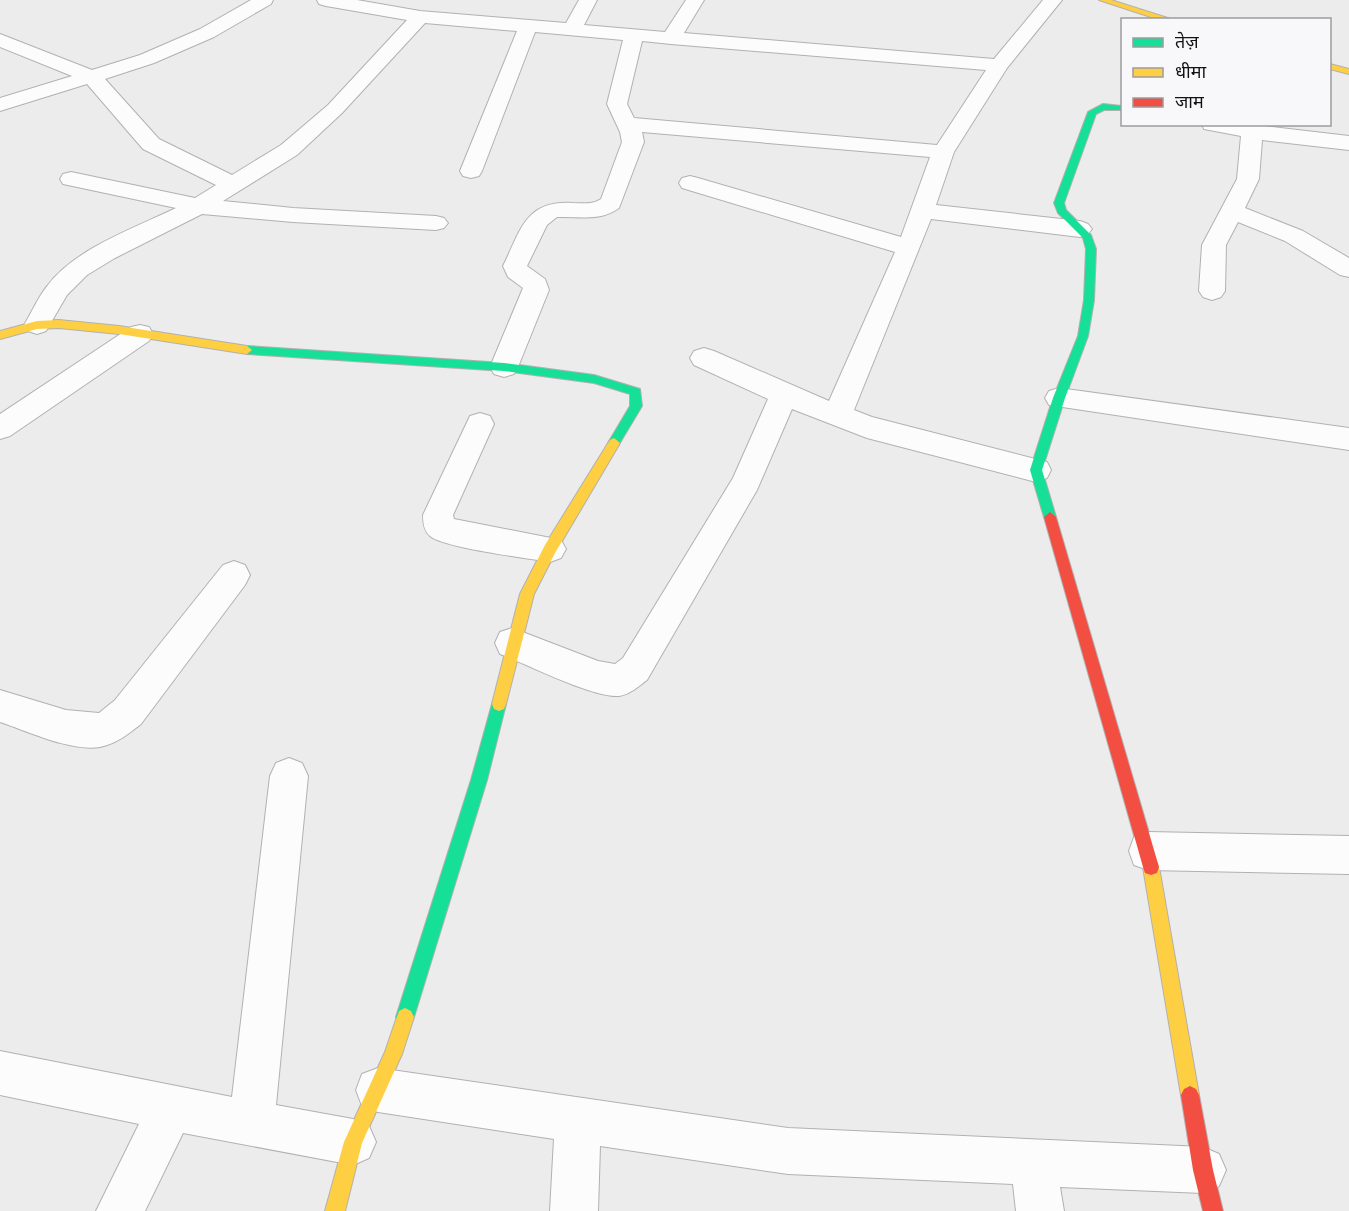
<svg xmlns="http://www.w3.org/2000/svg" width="1349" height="1211" font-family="'Open Sans','Noto Sans Devanagari',sans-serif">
	<rect width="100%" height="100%" fill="#ececec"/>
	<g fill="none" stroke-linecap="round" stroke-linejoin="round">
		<g stroke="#b1b1b1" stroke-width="2">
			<path id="street" d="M251,0H273L271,4L214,37L154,63L105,79L159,139L232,175L281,145L328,105L407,20L326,6L319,4L317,0H357L420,11L566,23L579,0H597L584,25L665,32L686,0H704L684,33L994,59L1043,0H1062L1007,68L954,152L936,205L1080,221L1088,224L1092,229L1088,234L1080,237L931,219L854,410L872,417L1047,462L1051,470L1047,478L1036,482L867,438L792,409L757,490L647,680C639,686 629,695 619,696C593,698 527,664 500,654L495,643L500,632L512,628L598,661L615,664L623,658L733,478L768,399L694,365L690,358L694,351L704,348L714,351L829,401L895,252L682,188L679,183L682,178L690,176L698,178L901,237L930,157L642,132L644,142L619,208C600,222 579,216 557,217L547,225L527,266L545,279L549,290L518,367L514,374L504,377L494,374L490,367L523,288L508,277L503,266C521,230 525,200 573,203C583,203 592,205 601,199L622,142L620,132L607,104L623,40L535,32L482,171L479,176L471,178L463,176L460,171L517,31L425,23L342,113L297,155L223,201L293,208L436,216L444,218L448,223L444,228L436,230L293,222L202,214L115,258L87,275L67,295L46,331L37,334L28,331L24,325C32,312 38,297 48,285C76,248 135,228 176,208L63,184L60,179L63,174L71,172L195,198L216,185L143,149L87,84L0,111V98L72,76L0,47V34L92,70L140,55L200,29ZM642,41L671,44L986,70L937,145L634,118L627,104Z
				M1202,124H1247L1349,136V150L1262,140L1259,179L1245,208L1303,231L1349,258V277L1340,275L1285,241L1238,222L1226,245L1225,291L1221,297L1212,300L1203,297L1199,291L1202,245L1237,179L1241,136L1204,129Z
				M140,325L149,327L153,334L149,341L10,436L0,439V414L131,327Z
				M1059,388L1349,428V450L1049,405L1045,398L1049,391Z
				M480,413L490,416L494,424L453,515L454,519L561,540L566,549L561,558L550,562C527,558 444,548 430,536C424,531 423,523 423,515L470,416Z
				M234,561L245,565L250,575L245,585L141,724C128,734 116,744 100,747C72,752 27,731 0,722V690L66,710L99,713L115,700L223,565Z
				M289,758L302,763L308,776L276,1105L353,1119L369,1126L376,1142L369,1158L353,1165L183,1133L145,1211H96L139,1124L0,1095V1051L232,1097L270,776L276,763Z
				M1148,832L1349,836V874L1148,870L1134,865L1129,851L1134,837Z
				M378,1068L788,1128L1203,1147L1219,1154L1226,1170L1219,1186L1203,1193L1060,1187L1064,1211H1016L1013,1184L788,1174L600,1146L598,1211H550L554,1139L378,1112L362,1106L356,1090L362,1074Z"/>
		</g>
		<g stroke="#b1b1b1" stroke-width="2">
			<path id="fast" d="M1103,104L1122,106V110H1104L1096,114L1064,203L1066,210L1091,235L1096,249L1094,300L1088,336L1065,398L1042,470L1056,517L1050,522L1044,517L1030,470L1053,398L1078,336L1084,300L1086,249L1083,238L1058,213L1054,203L1088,112Z
				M247,346L504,363L594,375L640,389L642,406L618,446L614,448L608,443L630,406V394L594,383L504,371L247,354L242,350Z
				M499,697L504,699L506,704L487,780L414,1017L411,1023L405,1026L399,1023L396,1017L471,780L492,704L494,699Z"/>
		</g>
		<g stroke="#b1b1b1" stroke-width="2">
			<path id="slow" d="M1099,0H1111L1174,20H1160Z
				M1330,64L1349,69V74L1330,69Z
				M59,320L119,326L247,346L252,350L247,354L119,334L59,328L37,329L0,339V331L37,321Z
				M614,438L620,443L555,553L534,594L506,704L504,709L499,711L494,709L492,704L520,594L545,545L610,440Z
				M1151,859L1157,861L1159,867L1199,1095L1196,1101L1190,1104L1184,1101L1181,1095L1143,867L1145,861Z
				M405,1008L411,1011L414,1017L402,1054L362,1143L345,1211H325L344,1142L385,1052L399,1011Z"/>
		</g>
		<g stroke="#b1b1b1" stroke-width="2">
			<path id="jam" d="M1050,512L1056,517L1159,867L1157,873L1151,875L1145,873L1143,867L1044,517Z
				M1190,1086L1196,1089L1199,1095L1213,1170L1223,1211H1203L1193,1170L1181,1095L1184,1089Z"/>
		</g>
		<use href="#street" fill="#fcfcfc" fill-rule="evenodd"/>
		<use href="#fast" fill="#16e098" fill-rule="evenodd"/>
		<use href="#slow" fill="#ffcf43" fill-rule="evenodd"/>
		<use href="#jam" fill="#f24e42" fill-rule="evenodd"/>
	</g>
	<rect x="1121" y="18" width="210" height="108" fill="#f8f8fa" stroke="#9c9c9e" stroke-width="1.5"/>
	<rect x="1133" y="38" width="30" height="9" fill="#16e098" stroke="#9c9c9e" stroke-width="1.5"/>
	<text x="1175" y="48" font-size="18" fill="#121213">तेज़</text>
	<rect x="1133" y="68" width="30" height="9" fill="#ffcf43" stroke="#9c9c9e" stroke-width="1.5"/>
	<text x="1175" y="78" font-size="18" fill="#121213">धीमा</text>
	<rect x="1133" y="98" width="30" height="9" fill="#f24e42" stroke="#9c9c9e" stroke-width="1.5"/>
	<text x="1175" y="108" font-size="18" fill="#121213">जाम</text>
</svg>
